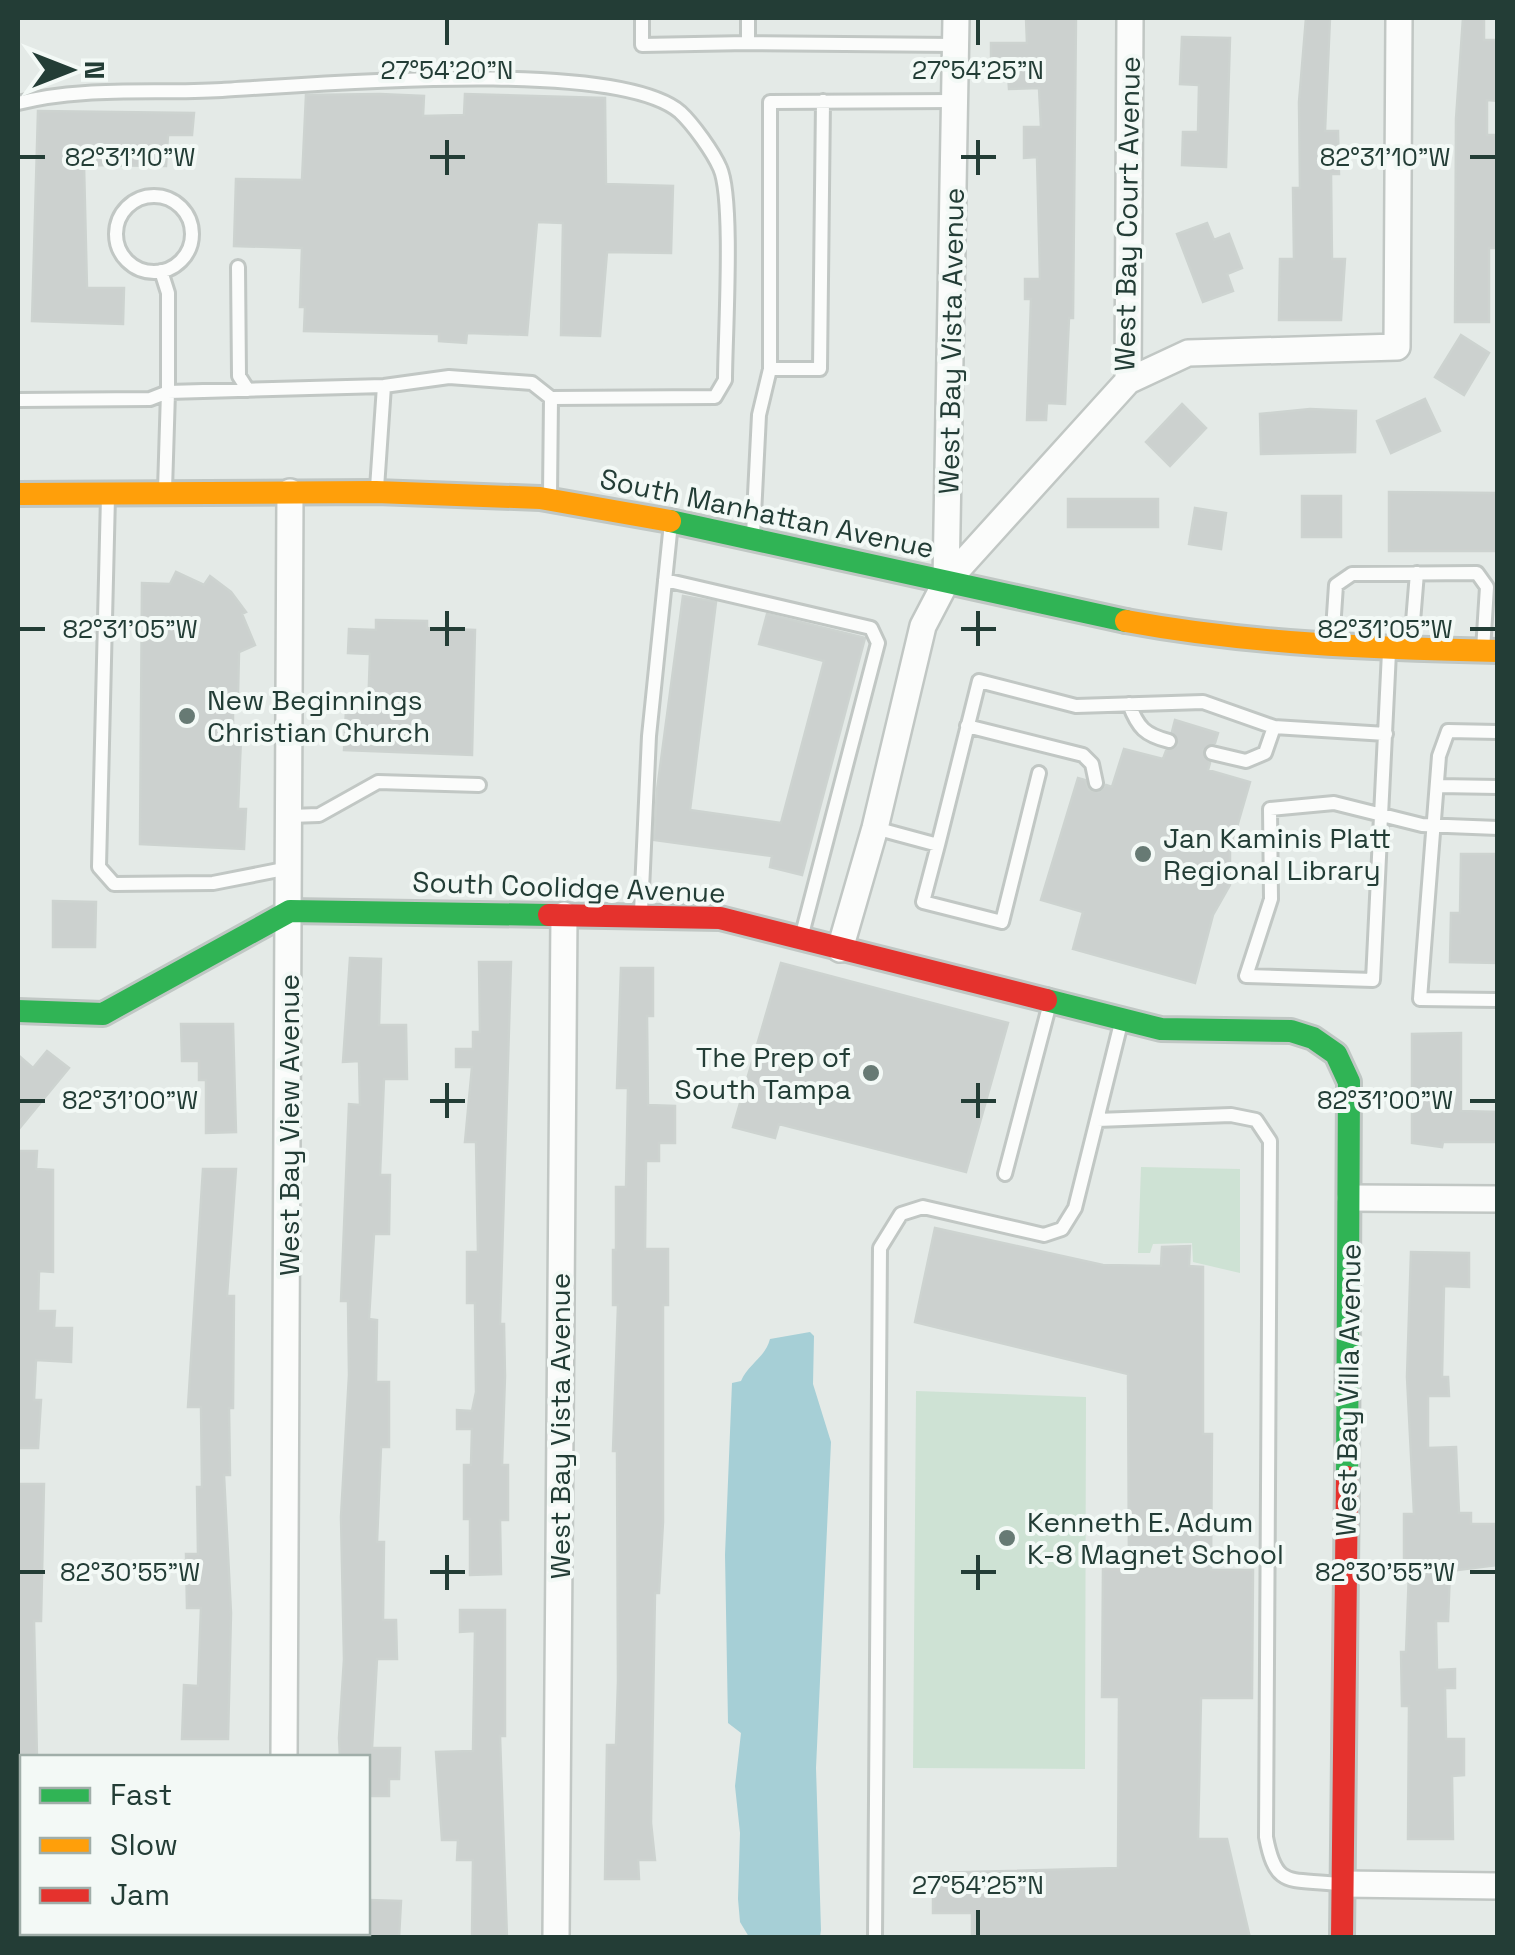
<svg xmlns="http://www.w3.org/2000/svg" width="1515" height="1955" font-family="'Space Grotesk',sans-serif">
	<rect width="100%" height="100%" fill="#e4eae7"/>
	<path fill="#cee2d4" d="M1141,1167L1240,1169V1273L1193,1262L1192,1243L1153,1244L1150,1253H1138Z
		M916,1391L1086,1397L1085,1769L913,1768Z"/>
	<path fill="#a6cfd6" d="M810,1332L814,1336L813,1384L831,1442L816,1768L821,1930L820,1937H749L740,1922L738,1899L740,1833L735,1786L741,1733L728,1723L725,1555L732,1383L741,1381C749,1363 765,1358 770,1339Z"/>
	<path fill="#ccd1cf" stroke="#cdd3d0" stroke-width="2.5" d="M1026,18H1076L1073,318H1069L1065,404L1047,403L1046,420H1027L1031,299H1025V279H1040L1037,157L1024,158V127H1041L1039,88L1009,89L1008,73L991,74V43H1027Z
		M1306,18H1330L1325,131H1338L1339,174H1331L1332,259H1345L1341,320H1279L1280,259H1294L1293,188H1300L1299,102Z
		M1463,18H1484V40H1498V101L1487,100V135H1498V248H1489V322H1455L1456,119Z
		M1182,37L1230,38L1226,167L1182,165L1183,132H1198L1199,85L1180,84Z
		M380,94L424,96L423,116L464,115L465,94L605,98L606,184L673,186L671,253L607,252L600,336L561,335L563,223L537,222L527,335L467,333L466,343L439,341V334L304,331L305,307H300L302,248L234,246L236,179L302,180L306,95Z
		M38,111L194,113L192,135H168L166,166L84,165L87,288H124L123,324L32,321Z
		M1207,223L1214,240L1229,234L1242,268L1227,274L1233,291L1203,302L1177,234Z
		M1461,335L1489,353L1464,395L1435,377Z
		M1425,399L1440,431L1391,453L1377,421Z
		M1182,404L1206,428L1170,466L1146,442Z
		M1310,409L1356,411L1355,452L1261,454L1260,414Z
		M1389,492L1497,493V551H1389Z
		M1302,496H1341V537H1302Z
		M1068,499H1158V527H1068Z
		M1195,508L1226,513L1221,549L1189,544Z
		M176,572L204,585L210,576L231,592L246,612L242,614L255,645L239,652L238,695H233V737L241,738L238,809H246L244,849L140,844L142,583L170,584Z
		M683,596L716,602L690,810L781,823L824,661L759,644L767,614L865,638L802,875L770,867L772,856L654,840L657,790Z
		M376,620L427,621V628L475,630L472,755L344,750L346,710L368,711L370,654L348,653L349,629L376,630Z
		M1175,720L1218,733L1215,743L1203,750L1210,763L1208,770L1250,782L1230,851V885L1213,915L1195,983L1073,949L1083,912L1041,900L1078,778L1085,780L1089,790L1099,792L1106,785L1112,787L1124,749L1163,759L1166,751L1178,745L1172,732Z
		M1461,854H1498V963L1450,962L1451,913H1460Z
		M53,901L96,902L95,947H53Z
		M350,958L381,959L379,1025H406L407,1079H384L380,1175H390L389,1234H374L369,1319L377,1320L376,1382H389V1447H381L377,1542H384L383,1620H396L397,1659H377L372,1748H400L399,1779H389V1796H368V1758H340L339,1738L344,1659L341,1517L349,1375L348,1301H341L349,1104L360,1105L359,1061L343,1062Z
		M479,962H511L500,1324H504L505,1376L502,1465H508V1520H500L501,1574L470,1575V1519H464V1465H471L472,1429H457V1410L472,1411L476,1392L475,1303H467V1252H478L476,1142H465L472,1067H456V1049H473V1032H480Z
		M781,963L1008,1023L966,1172L779,1124L775,1138L733,1127Z
		M621,968H653V1016H647L648,1105L675,1106V1143H659V1161H646L645,1249H668V1305H663V1522L659,1593H655L651,1823L655,1860H638L639,1879H605L607,1745H616L618,1681L617,1451H613L618,1305H613V1250H616V1187H626L628,1088H617Z
		M181,1024H233L236,1132L206,1133V1080H199V1061H182Z
		M1461,1033V1111L1498,1112V1142H1443L1442,1147L1412,1143V1034Z
		M47,1051L69,1068L18,1130V1055L33,1068Z
		M18,1151H37L36,1169L53,1170V1272L39,1271L38,1311H55L54,1328H72L71,1362L36,1360L34,1400H41L38,1448H18Z
		M203,1169H236L227,1296H234L233,1408H229L230,1475H224L231,1613L228,1739H182L184,1685L198,1686L201,1608H187L186,1554H198L197,1487H202L201,1407H188Z
		M935,1228L1103,1265L1161,1266L1162,1247L1190,1246L1189,1266L1203,1267V1434H1212L1211,1570H1253L1252,1698H1201L1198,1839H1227L1250,1938H984L972,1936V1913H933V1873L1118,1868L1119,1697H1102L1103,1569H1129L1128,1374L915,1322Z
		M1411,1252L1469,1253V1287L1444,1286L1442,1377H1448L1449,1396H1428V1448L1456,1447L1459,1513H1471V1524H1498V1565L1450,1571L1448,1621H1436L1437,1670L1455,1669V1688H1445L1446,1739H1464V1775L1452,1776L1453,1839H1408L1409,1706H1402L1401,1652H1406L1409,1571H1404V1514H1414L1407,1377Z
		M18,1484H44L41,1621H34L37,1758H18Z
		M460,1610H505V1736H500L507,1938H472L473,1860H457L458,1840H442L436,1752L473,1751L475,1631L460,1632Z
		M368,1900L401,1901L399,1938H368Z"/>
	<g fill="none" stroke-linecap="round" stroke-linejoin="round">
		<g stroke="#c1c7c4" stroke-width="18">
			<path id="lane" d="M642,18V45L748,43
				M748,18V43L955,45
				M823,101L820,369H770V102L954,101
				M18,103C83,86 154,94 222,90C312,85 615,57 680,112C693,124 713,152 720,168C734,199 725,338 725,380L715,397L551,398L532,383L449,377L384,386L168,392V293L161,271
				M116 234a38 38 0 1 1 76 0a38 38 0 1 1-76 0Z
				M238,267L239,376L248,390
				M18,400L150,399L168,392L165,490
				M377,488L384,386
				M550,495L551,398
				M108,496L99,867L114,884L213,883L289,868
				M753,535L759,415L770,369
				M665,580L871,628L878,643L801,938
				M1332,645L1336,585L1352,574L1477,573L1487,587L1483,650
				M1411,646L1417,573
				M1389,652L1373,980L1246,976L1271,899L1270,809L1334,803L1422,825L1498,828
				M1129,704C1138,728 1145,735 1169,741
				M967,726L1083,755L1092,764L1096,783
				M1498,732L1448,731L1439,756L1420,999L1498,1000
				M1212,753L1246,761L1265,753L1274,727
				M1438,786L1498,787
				M290,816L319,815L378,782L479,785
				M875,828L938,845L979,681L1076,706L1203,702L1274,727L1386,734
				M938,845L923,902L1002,922L1039,773
				M641,912L649,736L671,523
				M1097,1120L1231,1115L1256,1120L1270,1141L1266,1837C1276,1890 1290,1878 1338,1884
				M1005,1174L1050,1003
				M875,1938L880,1248L901,1214L923,1207L1044,1235L1062,1229L1075,1208L1121,1023"/>
		</g>
		<g stroke="#c1c7c4" stroke-width="30">
			<path id="street" d="M1128,381L1188,353L1397,347L1399,18
				M946,582L1128,381L1130,18
				M840,949L875,828L923,626L946,582L956,18
				M1350,1198L1498,1199
				M284,1758L290,492
				M1343,1884L1498,1886
				M283,1938V1932
				M556,1938L564,915"/>
		</g>
		<g stroke="#c0c7c4" stroke-width="28">
			<path id="fast" d="M670,521L1126,621
				M1046,1000L1161,1029L1291,1031L1313,1038L1336,1054L1349,1082L1347,1477
				M18,1011L103,1014L290,911L549,915"/>
		</g>
		<g stroke="#c0c7c4" stroke-width="28">
			<path id="slow" d="M18,494L376,492L540,498L670,521
				M1126,621C1249,644 1372,648 1498,651"/>
		</g>
		<g stroke="#c0c7c4" stroke-width="28">
			<path id="jam" d="M549,915L720,918L1046,1000
				M1342,1938L1347,1477"/>
		</g>
		<use href="#lane" stroke="#fbfcfb" stroke-width="12"/>
		<use href="#street" stroke="#fbfcfb" stroke-width="25"/>
		<use href="#fast" stroke="#30b455" stroke-width="22"/>
		<use href="#slow" stroke="#ff9f0a" stroke-width="22"/>
		<use href="#jam" stroke="#e5322d" stroke-width="22"/>
	</g>
	<path fill="none" stroke="#233d36" stroke-width="4" d="M447,20V45M978,20V45M447,140V175M978,140V175M20,157H45M430,157H465M961,157H996M1470,157H1495M447,611V646M978,611V646M20,629H45M430,629H465M961,629H996M1470,629H1495M447,1083V1118M978,1083V1118M20,1101H45M430,1101H465M961,1101H996M1470,1101H1495M447,1555V1590M978,1555V1590M20,1572H45M430,1572H465M961,1572H996M1470,1572H1495M978,1910V1935"/>
	<g fill="#677a74" stroke="#f3f9f6" stroke-width="4">
		<circle cx="187" cy="716" r="10"/>
		<circle cx="1143" cy="854" r="10"/>
		<circle cx="871" cy="1073" r="10"/>
		<circle cx="1007" cy="1538" r="10"/>
	</g>
	<g text-anchor="middle" dominant-baseline="central" stroke-width="8" stroke-linejoin="round" paint-order="stroke">
		<g font-size="28" fill="#233d36" stroke="#f3f9f6">
			<text transform="translate(1127 214) rotate(-89)">West Bay Court Avenue</text>
			<text transform="translate(951 341) rotate(-89)">West Bay Vista Avenue</text>
			<text transform="translate(767 513) rotate(12)">South Manhattan Avenue</text>
			<text transform="translate(569 887) rotate(2)">South Coolidge Avenue</text>
			<text transform="translate(289 1125) rotate(-90)">West Bay View Avenue</text>
			<text transform="translate(1348 1390) rotate(-89)">West Bay Villa Avenue</text>
			<text transform="translate(560 1426) rotate(-90)">West Bay Vista Avenue</text>
		</g>
		<g font-size="28" fill="#233d36" stroke="#f3f9f6" text-anchor="start">
			<text x="207" y="700">New Beginnings<tspan x="207" dy="32">Christian Church</tspan></text>
			<text x="1163" y="838">Jan Kaminis Platt<tspan x="1163" dy="32">Regional Library</tspan></text>
			<text x="851" y="1057" text-anchor="end">The Prep of<tspan x="851" dy="32">South Tampa</tspan></text>
			<text x="1027" y="1522">Kenneth E. Adum<tspan x="1027" dy="32">K-8 Magnet School</tspan></text>
		</g>
	</g>
	<g font-size="25" text-anchor="middle" fill="#233d36" stroke="#f3f9f6" stroke-width="8" stroke-linejoin="round" paint-order="stroke">
		<text x="447" y="79">27°54'20"N</text>
		<text x="978" y="79">27°54'25"N</text>
		<text x="1385" y="166">82°31'10"W</text>
		<text x="130" y="166">82°31'10"W</text>
		<text x="1385" y="638">82°31'05"W</text>
		<text x="130" y="638">82°31'05"W</text>
		<text x="1385" y="1109">82°31'00"W</text>
		<text x="130" y="1109">82°31'00"W</text>
		<text x="1385" y="1581">82°30'55"W</text>
		<text x="130" y="1581">82°30'55"W</text>
		<text x="978" y="1894">27°54'25"N</text>
	</g>
	<rect width="1515" height="1955" fill="none" stroke="#233d36" stroke-width="40"/>
	<rect x="20" y="1755" width="350" height="180" fill="#f3f9f6" stroke="#a0aea9" stroke-width="2.5"/>
	<rect x="40" y="1788" width="50" height="15" fill="#30b455" stroke="#a0aea9" stroke-width="2.5"/>
	<text x="110" y="1805" font-size="30" fill="#233d36">Fast</text>
	<rect x="40" y="1838" width="50" height="15" fill="#ff9f0a" stroke="#a0aea9" stroke-width="2.5"/>
	<text x="110" y="1855" font-size="30" fill="#233d36">Slow</text>
	<rect x="40" y="1888" width="50" height="15" fill="#e5322d" stroke="#a0aea9" stroke-width="2.5"/>
	<text x="110" y="1905" font-size="30" fill="#233d36">Jam</text>
	<g transform="translate(70 70) rotate(90)" stroke="#f3f9f6" stroke-width="8" paint-order="stroke">
	<path d="M0-8L18 38L0 25L-18 38Z" fill="#233d36"/>
	<text y="-15" font-size="28" font-weight="bold" text-anchor="middle" fill="#233d36">N</text>
	</g>
</svg>
